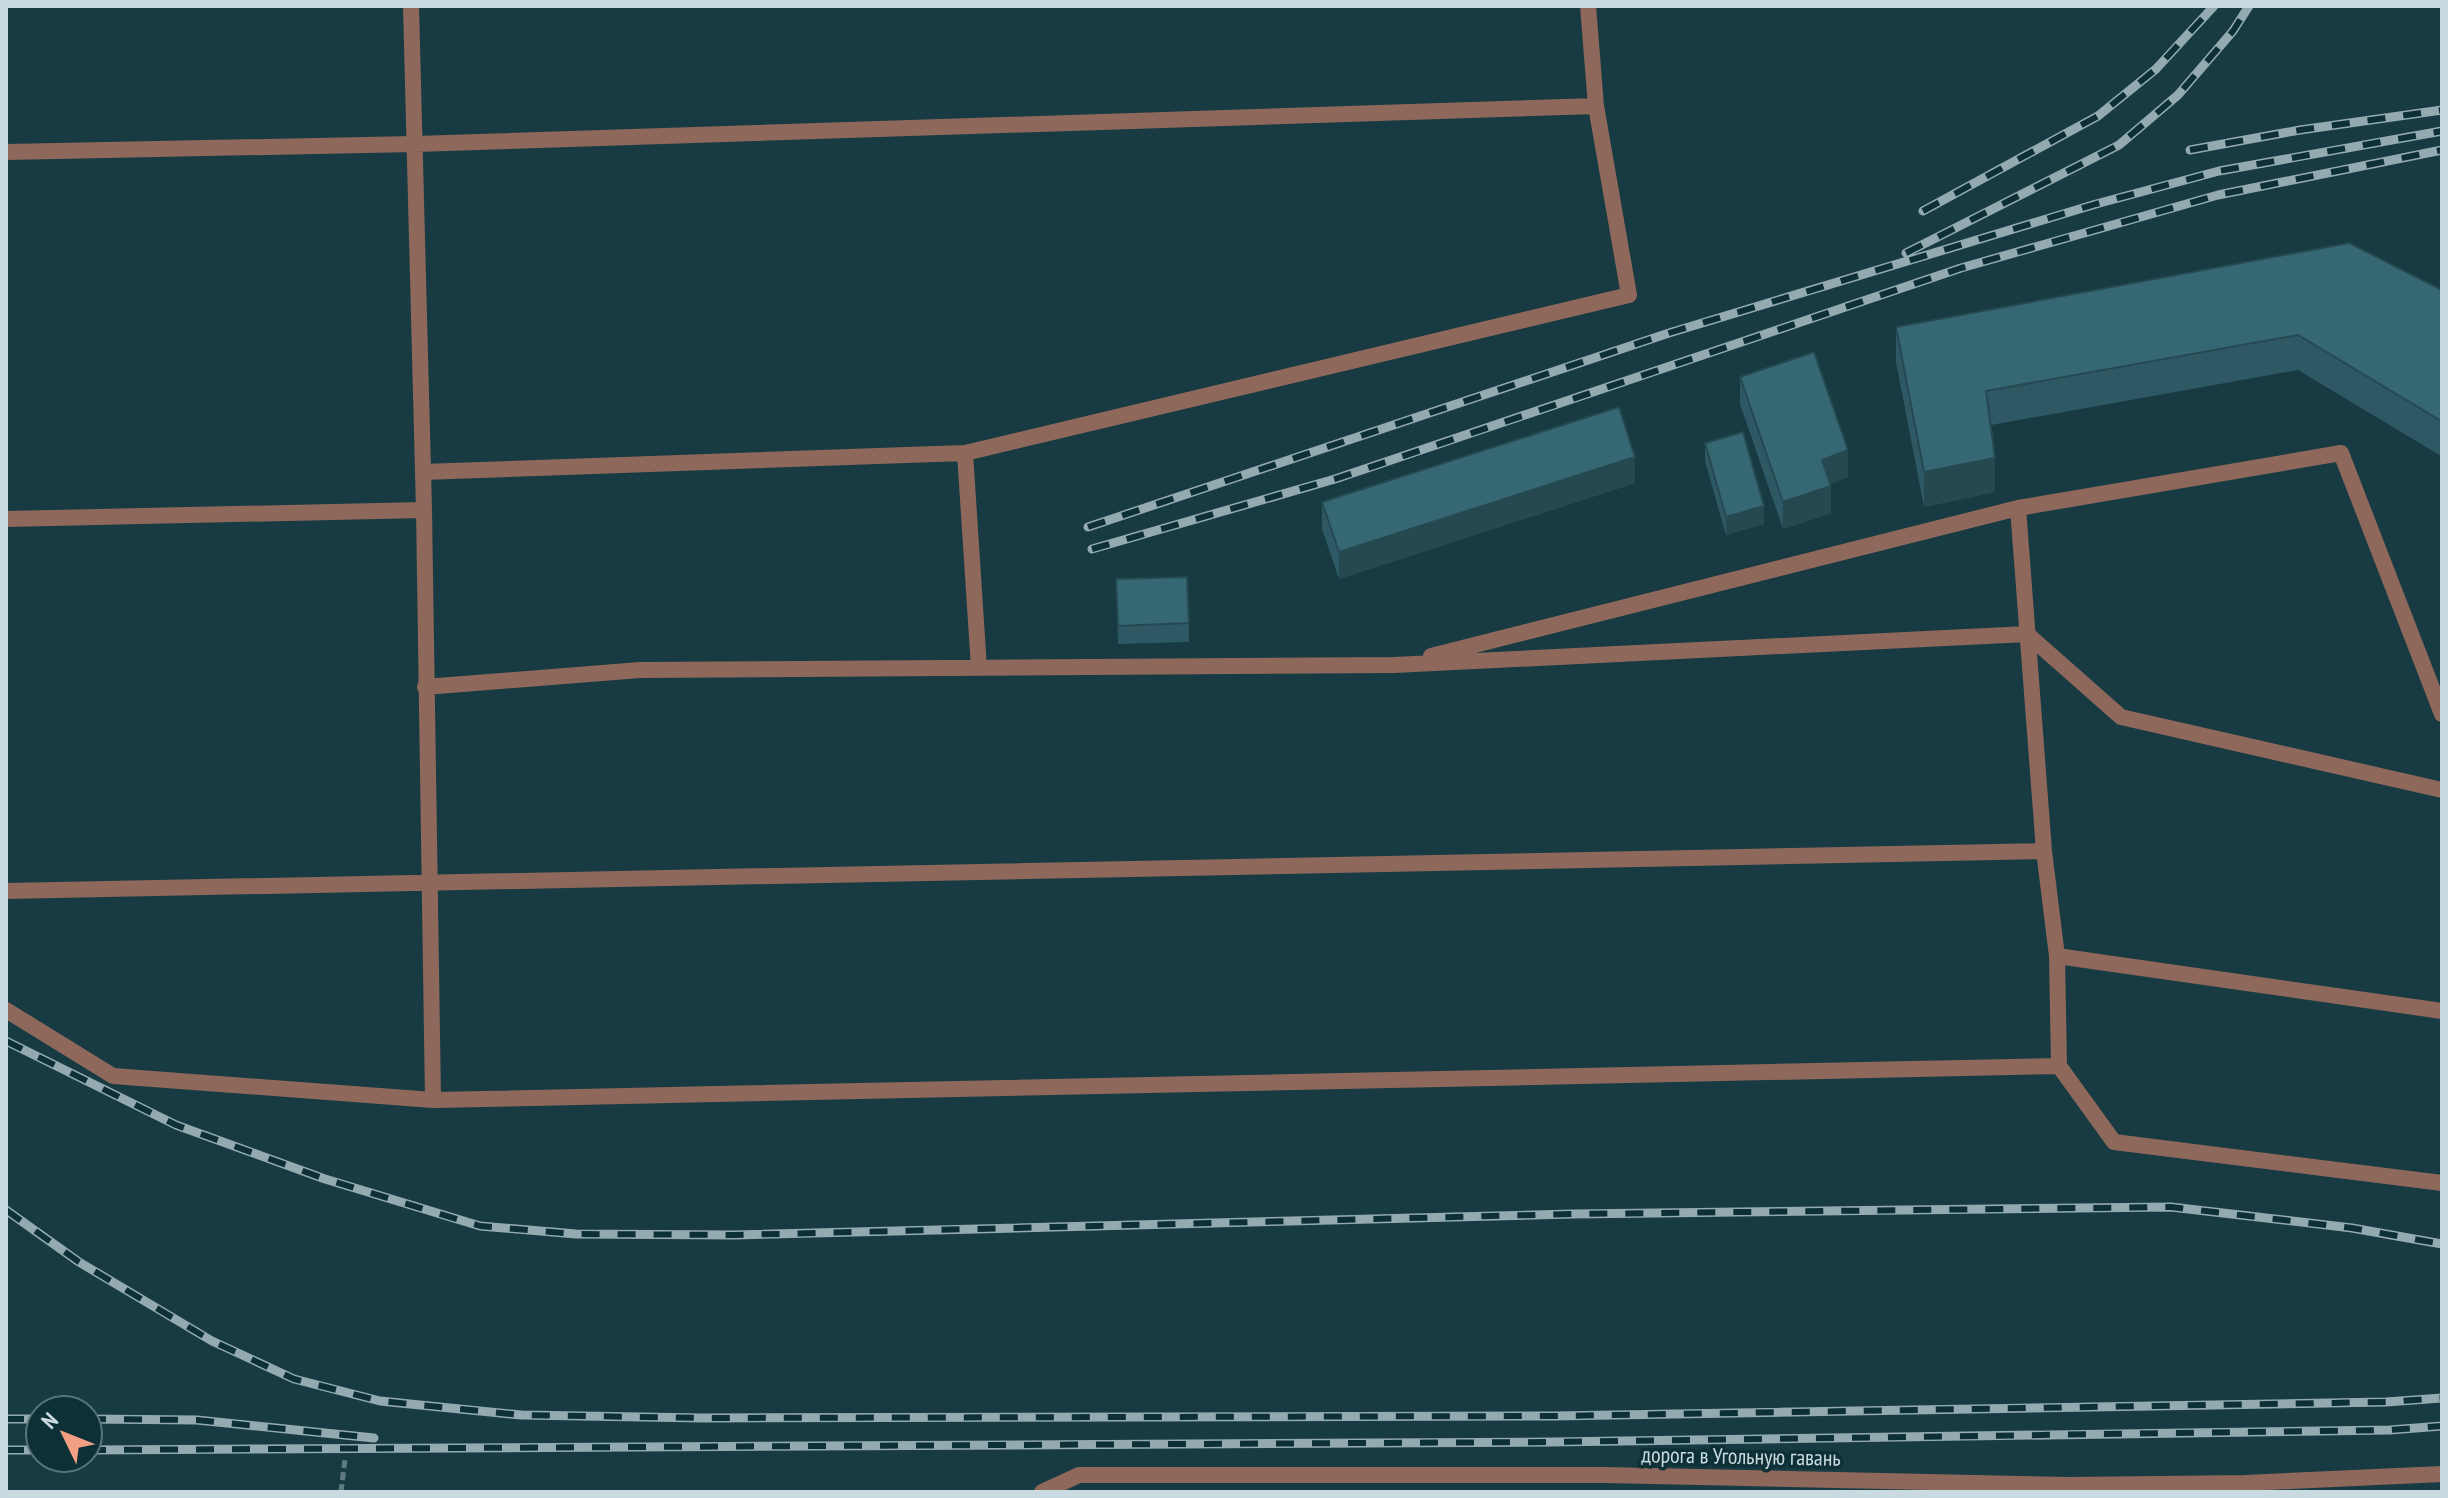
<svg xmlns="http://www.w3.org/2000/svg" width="2448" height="1498" font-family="'PT Sans Narrow',sans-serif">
	<rect width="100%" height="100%" fill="#183a42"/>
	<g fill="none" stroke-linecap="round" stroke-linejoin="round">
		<path stroke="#5f7b82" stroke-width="5" stroke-dasharray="8 4" stroke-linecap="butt" d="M341,1492L345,1459"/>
		<path stroke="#8e685b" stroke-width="16" d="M411,6L424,510L433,1100
			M6,152L415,144L1596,106
			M965,453L979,668
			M423,472L965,453L1629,295L1596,106L1588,6
			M6,519L424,510
			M1431,656L2018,508
			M425,687L640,670L1394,665L2027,634L2121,717L2442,790
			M2442,714L2341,453L2018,508L2044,851L2057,956L2059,1066L2114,1142L2442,1183
			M6,891L2044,851
			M2057,956L2442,1011
			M6,1010L113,1076L433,1100L2059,1066"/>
		<path stroke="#8e685b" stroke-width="16" d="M1042,1492L1079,1475H1604L2070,1485L2245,1483L2442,1474"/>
		<g stroke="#93aab0" stroke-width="9">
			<path id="rail" d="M2190,150L2300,130L2442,110
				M1923,211L2098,116L2156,69L2214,6
				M1906,253L2119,145L2178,95L2233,31L2249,6
				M1088,527L1669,333L2096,204L2219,171L2442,131
				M1092,549L1335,479L1961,268L2218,195L2442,150
				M6,1041L176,1125L325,1179L480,1226L576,1234L735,1235L1572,1214L2171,1207L2352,1228L2442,1244
				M6,1210L79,1262L212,1341L294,1379L380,1401L521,1415L703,1418L1554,1416L2386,1402L2442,1398
				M6,1419H40
				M88,1419L197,1420L374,1438
				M6,1450H40
				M88,1450L1552,1442L2390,1430L2442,1426"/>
		</g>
		<use href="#rail" stroke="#0d3037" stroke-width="6" stroke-dasharray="18" stroke-linecap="butt"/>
	</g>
	<path fill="#2e5964" d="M2442,290V459L2441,456L2298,370L1991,425L1995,492L1924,507L1896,362V327Z
		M1740,377L1848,477L1830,484L1831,513L1783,529L1740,404Z
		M1705,443L1764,524L1726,535L1705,461Z
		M1635,483L1339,579L1322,529V502Z
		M1116,579L1189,623V642L1118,644Z"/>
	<path fill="#264951" d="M1848,450V477L1822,487V460Z
		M1635,457V483L1339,579V552Z
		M1995,458V492L1924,507V472Z
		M1831,486V513L1783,529V502Z
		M1764,506V524L1726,535V517Z"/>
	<path fill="#366874" stroke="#264951" stroke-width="2" d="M2349,243L2442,290V424L2441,421L2298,335L1986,391L1995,458L1924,472L1896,327Z
		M1814,352L1848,450L1822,460L1831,486L1783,502L1740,377Z
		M1619,407L1635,457L1339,552L1322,502Z
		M1743,432L1764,506L1726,517L1705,443Z
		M1187,577L1189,623L1118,626L1116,579Z"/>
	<g text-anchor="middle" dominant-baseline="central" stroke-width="7" stroke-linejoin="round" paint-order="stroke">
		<g font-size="22" fill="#c9dbe0" stroke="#0d3037">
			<text transform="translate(1741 1456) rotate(1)">дорога в Угольную гавань</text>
		</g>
	</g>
	<rect width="2448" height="1498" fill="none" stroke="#c9dbe0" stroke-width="16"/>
	<g transform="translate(64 1434) rotate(313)"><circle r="38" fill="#0d3037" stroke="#58747b" stroke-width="2"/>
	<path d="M0-6L14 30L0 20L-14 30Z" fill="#f39f83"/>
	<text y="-12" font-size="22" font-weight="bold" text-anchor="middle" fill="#c9dbe0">N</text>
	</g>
</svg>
